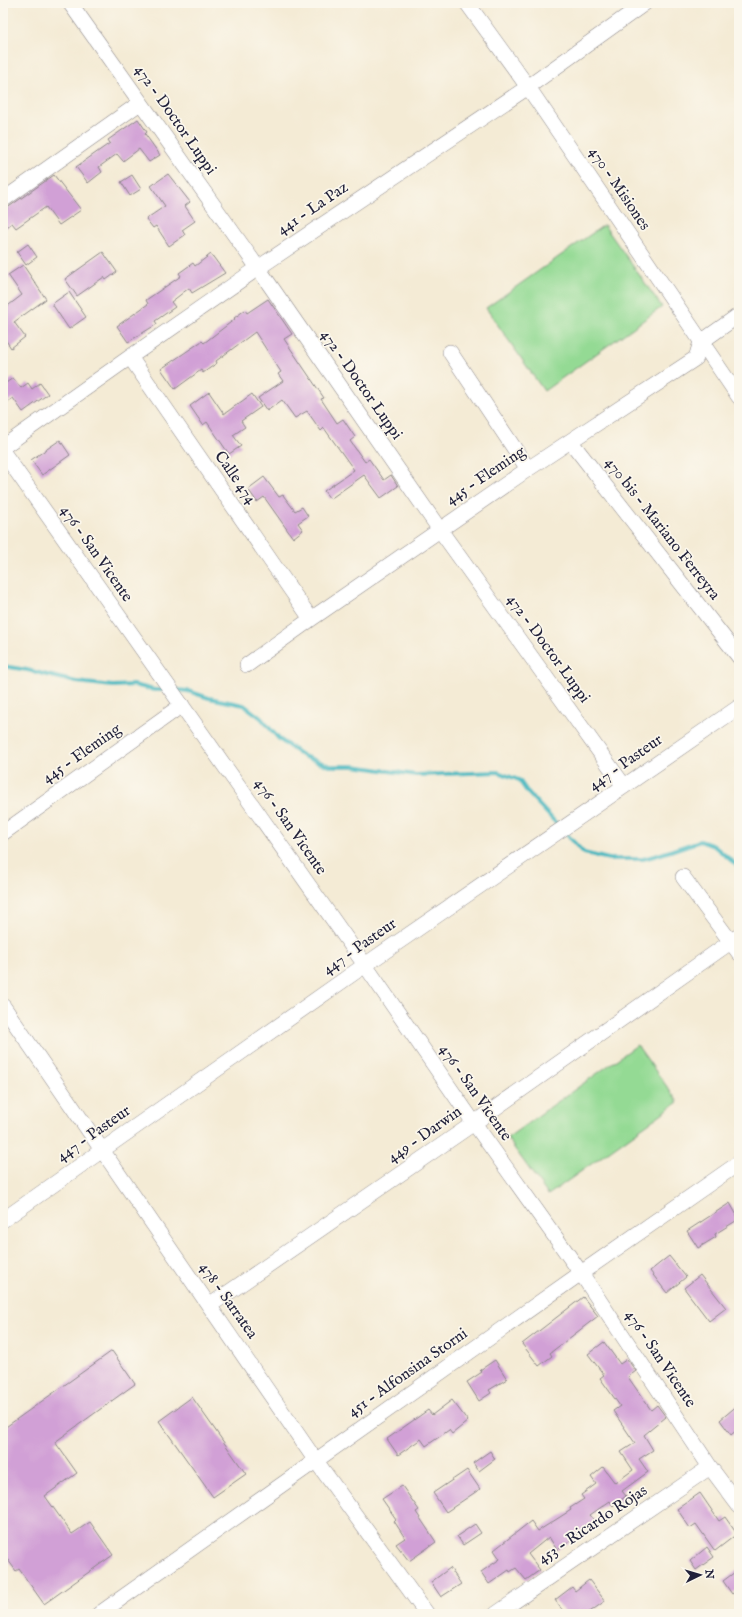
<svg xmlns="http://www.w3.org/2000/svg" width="742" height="1617" font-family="'IM FELL English',serif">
	<rect width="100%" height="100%" fill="#fbf7ec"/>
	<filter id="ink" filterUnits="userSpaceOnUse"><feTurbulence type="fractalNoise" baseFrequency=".025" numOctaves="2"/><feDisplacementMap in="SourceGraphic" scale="8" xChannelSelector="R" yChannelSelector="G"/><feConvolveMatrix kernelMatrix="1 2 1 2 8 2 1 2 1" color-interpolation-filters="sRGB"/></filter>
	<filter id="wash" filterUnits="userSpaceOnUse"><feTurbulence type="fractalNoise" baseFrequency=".012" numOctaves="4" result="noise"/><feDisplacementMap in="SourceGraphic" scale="16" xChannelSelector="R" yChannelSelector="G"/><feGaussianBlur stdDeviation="0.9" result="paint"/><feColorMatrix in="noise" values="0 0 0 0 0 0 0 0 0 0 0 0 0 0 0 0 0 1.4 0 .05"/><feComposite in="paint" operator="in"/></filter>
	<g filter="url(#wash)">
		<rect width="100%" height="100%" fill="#f4ebd5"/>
		<path fill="#94da94" stroke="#5b7e68" d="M604,225L662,307L544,391L486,308Z
			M637,1045L678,1102L548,1195L507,1138Z"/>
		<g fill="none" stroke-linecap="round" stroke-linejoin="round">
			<path stroke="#49b8c0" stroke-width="4" d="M3,666L27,670L76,682L113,686L134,685L154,690H166
				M177,690L188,691L209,698L244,705L261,718L279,739L303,756L330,766H354L416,775L498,772L519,780L528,793L584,853L609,859H643L658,855L700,841L714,846L739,867"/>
		</g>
		<g id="blocks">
			<path fill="#d1a0d6" d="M138,119L147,132L145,134L160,155L149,162L139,149L123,161L117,154L99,167L102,172L88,183L76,167L110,143L108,140Z
				M168,174L190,202L185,206L195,221L182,230L185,235L169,246L156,226L153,228L146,219L165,206L151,186Z
				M54,175L81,210L59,225L46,207L16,228L12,223L3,230V211Z
				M132,175L141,189L130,196L121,182Z
				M28,244L37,257L26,265L17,252Z
				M103,252L117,272L106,280L104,277L77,296L65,279Z
				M211,254L225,273L192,293L189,288L171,302L175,307L155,321L157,324L128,342L117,326L148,304L146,300L181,276L179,273L193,263L195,266Z
				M23,265L46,299L14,322L25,337L11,348L3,336V306L5,308L22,295L8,275Z
				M69,292L86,317L69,329L52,304Z
				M268,299L292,334L284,339L324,398L321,399L337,423L343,419L355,437L350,441L365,462L369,459L384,480L391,475L398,486L381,498L364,475L330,499L324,491L354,470L324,428L321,431L307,411L295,418L282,400L267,411L258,398L283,381L278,374L281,372L255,332L216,361L217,363L203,373L201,370L175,389L161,369L202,341L204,343L235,319L234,318L245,310L247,313Z
				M13,378L21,388L28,383L32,389L40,383L48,394L23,412L13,398L3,405V385Z
				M209,392L224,414L252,394L261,407L241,421L245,427L233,435L241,446L229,454L207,422L203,425L190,406Z
				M60,440L70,455L42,475L31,460Z
				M264,477L279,497L283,495L295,511L302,507L308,516L298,523L303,530L293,538L264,497L257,502L248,489Z
				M730,1203L739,1219L715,1234L716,1237L698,1248L687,1231Z
				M669,1256L686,1277L667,1293L650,1271Z
				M700,1275L726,1308L709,1321L684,1288Z
				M583,1297L598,1316L550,1353L552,1356L539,1366L522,1344Z
				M604,1342L620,1364L627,1359L636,1371L628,1377L651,1410L657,1405L666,1417L644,1435L653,1450L639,1459L648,1472L622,1491L626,1496L613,1506L610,1501L590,1515L595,1521L575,1535L577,1537L557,1550L549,1537L528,1554L540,1570L526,1580L516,1568L510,1572L509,1570L489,1584L481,1572L500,1559L494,1550L531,1521L538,1531L571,1510L570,1508L584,1499L581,1495L596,1484L591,1477L603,1467L615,1483L633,1470L621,1452L635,1443L613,1411L620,1406L600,1378L604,1375L588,1354Z
				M112,1351L135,1384L55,1442L77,1473L45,1496L72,1534L90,1522L113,1555L44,1604L19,1569L16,1571L3,1553V1429Z
				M495,1360L507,1379L489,1390L491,1393L479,1401L467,1382L482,1372L480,1370Z
				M192,1397L246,1474L213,1497L159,1421Z
				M452,1400L468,1421L452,1434L449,1430L426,1446L421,1439L398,1455L387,1439L428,1410L432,1415Z
				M739,1404V1428L731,1435L720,1420Z
				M490,1451L495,1459L479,1471L473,1463Z
				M467,1470L480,1489L446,1512L433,1493Z
				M402,1486L419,1510L416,1512L436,1542L409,1561L396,1544L405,1538L394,1521L396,1519L382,1499Z
				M700,1493L719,1521L725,1517L737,1534L715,1551L696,1524L690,1528L677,1509Z
				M475,1524L481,1533L463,1545L457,1536Z
				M707,1547L714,1557L696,1570L690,1561Z
				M450,1568L461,1584L441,1597L431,1582Z
				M739,1569V1589L732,1594L723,1581Z
				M589,1580L605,1601L587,1614H565L555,1600L572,1587L575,1591Z"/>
		</g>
	</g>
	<g filter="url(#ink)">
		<use href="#blocks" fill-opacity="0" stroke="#8b8688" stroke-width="1"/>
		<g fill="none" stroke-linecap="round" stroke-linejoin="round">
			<g stroke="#8b8688" stroke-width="16">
				<path id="street" d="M70,3L258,268L440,530L624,786
					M467,3L528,87L739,397
					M3,200L140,103
					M450,352L528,469
					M130,357L311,619
					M571,442L739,657
					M3,447L130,357L258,268L528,87L645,3
					M3,452L365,965L474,1123L581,1273L710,1467L739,1506
					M247,665L311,619L528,469L696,358L701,342L739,315
					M3,833L182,705
					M683,877L739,953
					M3,1006L316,1461L427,1614
					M3,1220L365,965L739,707
					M209,1306L474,1123L739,936
					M99,1614L581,1273L739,1163
					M496,1614L710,1467"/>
			</g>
			<use href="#street" stroke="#fff" stroke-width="15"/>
		</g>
	</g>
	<g text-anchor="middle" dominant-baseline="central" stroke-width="3.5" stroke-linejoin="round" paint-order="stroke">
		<g font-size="16" fill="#22223b" stroke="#fbf7ec">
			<text transform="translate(175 120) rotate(55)">472 - Doctor Luppi</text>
			<text transform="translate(619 189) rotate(56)">470 - Misiones</text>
			<text transform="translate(313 209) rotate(-34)">441 - La Paz</text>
			<text transform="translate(361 385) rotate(55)">472 - Doctor Luppi</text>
			<text transform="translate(486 476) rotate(-34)">445 - Fleming</text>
			<text transform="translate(235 478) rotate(55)">Calle 474</text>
			<text transform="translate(662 529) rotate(52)">470 bis - Mariano Ferreyra</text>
			<text transform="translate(96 554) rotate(55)">476 - San Vicente</text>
			<text transform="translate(548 649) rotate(54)">472 - Doctor Luppi</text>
			<text transform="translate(82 754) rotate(-35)">445 - Fleming</text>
			<text transform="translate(626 763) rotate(-35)">447 - Pasteur</text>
			<text transform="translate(290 827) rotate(55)">476 - San Vicente</text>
			<text transform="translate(360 947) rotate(-35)">447 - Pasteur</text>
			<text transform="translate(475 1093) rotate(55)">476 - San Vicente</text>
			<text transform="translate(94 1134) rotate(-35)">447 - Pasteur</text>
			<text transform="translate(425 1135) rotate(-35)">449 - Darwin</text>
			<text transform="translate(228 1301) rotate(55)">478 - Sarratea</text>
			<text transform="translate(660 1359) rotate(56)">476 - San Vicente</text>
			<text transform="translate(408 1373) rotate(-35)">451 - Alfonsina Storni</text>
			<text transform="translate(593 1525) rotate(-34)">453 - Ricardo Rojas</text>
		</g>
	</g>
	<rect width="742" height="1617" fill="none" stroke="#fbf7ec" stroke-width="16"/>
	<g transform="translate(700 1575) rotate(85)" stroke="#fbf7ec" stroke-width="3" paint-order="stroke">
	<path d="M0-3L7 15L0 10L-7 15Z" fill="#22223b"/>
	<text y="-6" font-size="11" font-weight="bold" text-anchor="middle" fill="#22223b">N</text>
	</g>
</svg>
